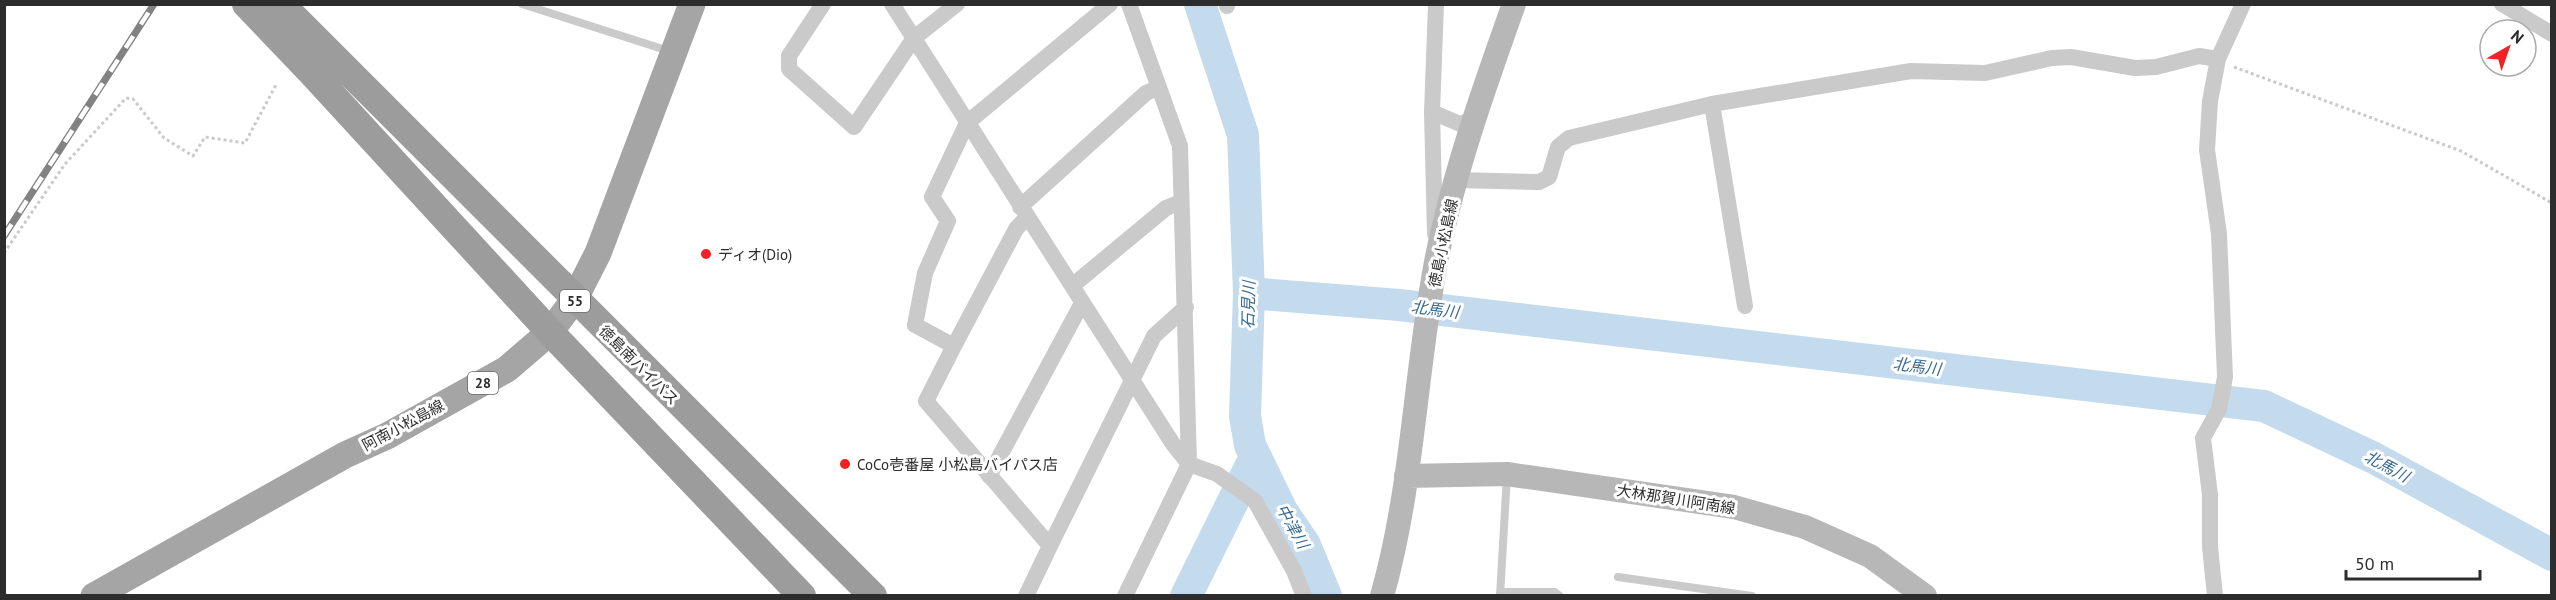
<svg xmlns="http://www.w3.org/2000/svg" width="2556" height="600" font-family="'PT Sans','Noto Sans JP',sans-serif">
	<rect width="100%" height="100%" fill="#fff"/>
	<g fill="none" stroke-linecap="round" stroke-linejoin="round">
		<path stroke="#c3dbed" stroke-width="32" d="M1200,4L1243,135L1249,293L1245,416L1250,445L1282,511L1305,545L1326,596
			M1249,293L1399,305L2264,406L2374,458L2552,555
			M1186,596L1254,459"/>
		<path stroke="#cacaca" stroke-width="3" stroke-dasharray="3 3" stroke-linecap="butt" d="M2234,67L2461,151L2552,203
			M4,253L65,164L126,98L133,99L164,138L193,156L205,137L245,143L277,83"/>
		<path stroke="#cacaca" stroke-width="8" d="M522,4L669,51
			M1618,577L1752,596
			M1500,592H1555L1560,596
			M1500,596L1507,475"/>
		<path stroke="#cacaca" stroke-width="16" d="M823,4L789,56V69L854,127L914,38L957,4
			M892,4L1173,444L1189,464L1217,474L1255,501L1294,571L1304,596
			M1227,4V6
			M2502,4L2552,34
			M1712,104L1745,306
			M1432,112L1460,124L1476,118
			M1457,180L1539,182L1549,177L1558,147L1569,138L1712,104L1911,71L1985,73L2052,58L2071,57L2135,68L2156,67L2199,56L2218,59
			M1020,207L1146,93L1159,87
			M1027,217L1016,229L954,346L915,325L925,273L948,221L932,197L967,123L1110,4
			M1435,234L1432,112L1436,4
			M1072,286L1166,208L1181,202
			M954,346L926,401L1050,546L1154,336L1186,307
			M989,476L1082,303
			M1026,596L1050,546
			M1125,596L1189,464L1180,146L1129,4
			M2215,596L2210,547V495L2203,438L2219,409L2225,377L2219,234L2207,150L2210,101L2218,59L2243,4"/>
		<path stroke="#b7b7b7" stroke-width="24" d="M1406,476L1507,474L1734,507L1805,527L1870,556L1925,596
			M1382,596C1413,487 1415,373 1436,262C1453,175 1484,88 1514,4"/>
		<path stroke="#a5a5a5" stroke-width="27" d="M94,596L345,455L387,436L507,369L550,332L574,300L598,253L692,4"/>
		<path stroke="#9c9c9c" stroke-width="28" d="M246,4L311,72L550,332L802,596
			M281,4L873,596"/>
		<g stroke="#828282" stroke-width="7">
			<path id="rail" d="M4,236L154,4"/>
		</g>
		<use href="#rail" stroke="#fff" stroke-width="4.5" stroke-dasharray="14" stroke-linecap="butt"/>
	</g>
	<g fill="#f12126" stroke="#fff" stroke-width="2">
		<circle cx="706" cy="254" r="6"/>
		<circle cx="845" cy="464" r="6"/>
	</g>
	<g text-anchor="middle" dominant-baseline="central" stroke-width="6" stroke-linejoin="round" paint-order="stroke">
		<g fill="#fff" stroke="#6c6c6c" stroke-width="1.5">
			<rect x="560" y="290" width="30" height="22" rx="4.5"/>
			<rect x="468" y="372" width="30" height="22" rx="4.5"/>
		</g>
		<g font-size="14" font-weight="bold" fill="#2d2d2d">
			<text x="575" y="301">55</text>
			<text x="483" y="383">28</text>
		</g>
		<g font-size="15" fill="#2d2d2d" stroke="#fff">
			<text transform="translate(1443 243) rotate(-78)">徳島小松島線</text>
			<text transform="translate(639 365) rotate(45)">徳島南バイパス</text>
			<text transform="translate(403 425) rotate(-28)">阿南小松島線</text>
			<text transform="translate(1676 499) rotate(9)">大林那賀川阿南線</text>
		</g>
		<g font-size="15" fill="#2d2d2d" stroke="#fff" text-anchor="start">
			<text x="718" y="254">ディオ(Dio)</text>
			<text x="857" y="464">CoCo壱番屋 小松島バイパス店</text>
		</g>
		<g font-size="16" font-style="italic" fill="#366b94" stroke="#fff">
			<text transform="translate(1248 305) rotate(-89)">石見川</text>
			<text transform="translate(1435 309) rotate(7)">北馬川</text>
			<text transform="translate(1917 366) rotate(7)">北馬川</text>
			<text transform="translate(2387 466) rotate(28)">北馬川</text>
			<text transform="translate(1293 526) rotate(61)">中津川</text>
		</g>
	</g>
	<rect width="2556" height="600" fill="none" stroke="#2d2d2d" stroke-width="12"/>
	<g transform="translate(2508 48) rotate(40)"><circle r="28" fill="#ffffff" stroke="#ababab" stroke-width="1.5"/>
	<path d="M0-4.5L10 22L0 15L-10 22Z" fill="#f12126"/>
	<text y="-9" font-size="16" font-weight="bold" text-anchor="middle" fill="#2d2d2d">N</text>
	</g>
	<path d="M2346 570v9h134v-9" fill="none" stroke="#2d2d2d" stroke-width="3"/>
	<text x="2355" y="570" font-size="18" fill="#2d2d2d" stroke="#ffffff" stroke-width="4.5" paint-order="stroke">50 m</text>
</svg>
